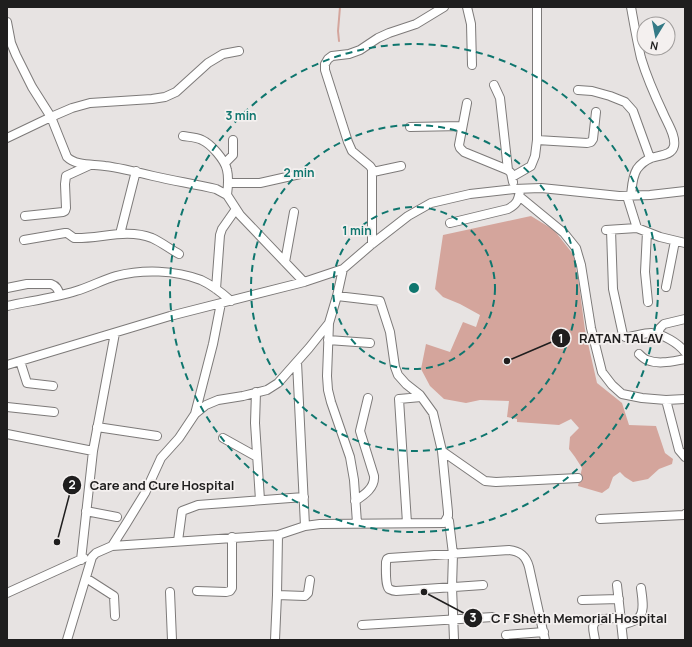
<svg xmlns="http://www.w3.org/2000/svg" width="692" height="647" font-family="Manrope,sans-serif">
	<rect width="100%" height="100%" fill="#e7e3e2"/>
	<path fill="#d4a59c" d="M531,216L554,230L573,254L579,285L585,330L597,383L622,403L629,425L656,426L665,453L673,459L672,464L659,469L648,479L633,482L625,477L620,472L613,477L609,488L602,493L578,486L582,468L575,457L569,449L570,437L579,428L571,419L559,425L517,422V419L507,417L509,401L480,400L466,403L444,399L430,386L421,369L426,344L450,352L463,322L476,327L480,315L460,304L443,297L435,289L443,235Z"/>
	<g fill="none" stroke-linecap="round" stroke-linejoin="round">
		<path stroke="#d4a59c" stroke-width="2" d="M339,41L338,31L340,7"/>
		<g stroke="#7d7a79" stroke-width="10">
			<path id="minor" d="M467,7L471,24L472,65
				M631,7C634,24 637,41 641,58C647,78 655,96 664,115C668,124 676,136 674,146C672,156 658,155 651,158C646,160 640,165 637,169C632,177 632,187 631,196
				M7,22L11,43L16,55L32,87L51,117L67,157C76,166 93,164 105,166C121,168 137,172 153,176C174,181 195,184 216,189L227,195L240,215L304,282
				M494,85L500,98L508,170
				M578,90L592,91L610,96L625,102L633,111L650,158
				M467,103L459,145L460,148L464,152L508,170L511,173L513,182
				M410,127L462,126
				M183,136C189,137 196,137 202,140C211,144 225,160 227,170C229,178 228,187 227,195
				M7,138L51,117L72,108L90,103L152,99L165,97L176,92L208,63L223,54L239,51
				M537,140L587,143L591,142L593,139L596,112
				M225,163L233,155V140
				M373,172L401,166
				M512,177L531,166L535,156L537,140V7
				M228,183H260L300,174
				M519,196L564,233L576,248L581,265L591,328L602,372L612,385L622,394L642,398L666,400L685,399
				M627,196L637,228
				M25,216L63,212L65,211L66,208L65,184L66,176L90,165
				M450,223L508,209C517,204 518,201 520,191
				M606,230L637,228L660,237L685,243
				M611,230L613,289L623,335L625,337H629C636,336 644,333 651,333C663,334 678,343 685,352
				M647,232L645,272L648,302
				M120,234L136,171
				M24,240L65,233H67L74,238C100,239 126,228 152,238C161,242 170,249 179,254
				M372,244V169L370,166L352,151L348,142L325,70V64L328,59L332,56L349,54L360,50L378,38L389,33L416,24L444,7
				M285,262L294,212
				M666,287L675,241
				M7,288L27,284H51C57,286 58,290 60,295
				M216,289L220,235L222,229L236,209
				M7,306C30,301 54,298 76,291C90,287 102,280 116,276C143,269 175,270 201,280C212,285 222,293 231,301
				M329,323L327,376L328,390L331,402L350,457L354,480L357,523
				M658,334L660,328L664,324L685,319
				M328,340L370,343
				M639,354C641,356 644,359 647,360C659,365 673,361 685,359
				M20,361L27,383L53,386
				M297,362L305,526
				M7,365L170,316L304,282L343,269L372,244L408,216L431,203L470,194L514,189L541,188L561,190L619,196L650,195L685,191
				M256,392L255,423L260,500
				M666,400L679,450L685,457
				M7,407L54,412
				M195,414L213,344L221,303
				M97,427L157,436
				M7,434L93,451
				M223,438L257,457
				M442,451L485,481L496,482L578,478
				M355,501C364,495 375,488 374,476L360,431L368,398
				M86,511L117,517
				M447,519L449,521L453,554L452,587L454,640
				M600,519L684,515L685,514
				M407,523L399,399L421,397
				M178,541L182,511L198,505L304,497
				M112,546L278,535L305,526L320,524L444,523L448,516V512L442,451L433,413L420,395L406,384L398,375L395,367L390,332L380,301L337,296
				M81,560L93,451L115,333
				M86,578L114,596L115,616
				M483,585L396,591C393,591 391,590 389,589C385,585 386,568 386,562L387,559L389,558L509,550C520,551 526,556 529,567L545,640
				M617,585L623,640
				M197,591L226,592L230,591L232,588V537
				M170,592L172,640
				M7,593L84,558
				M277,595L305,596L308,593L310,580
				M582,600L619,599
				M362,625L493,617
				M622,625C627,623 633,622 637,619C646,614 642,597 641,588
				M506,635L544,632
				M67,640L92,557L96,553L112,546L126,524L145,493L161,458L179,438L195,414L206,405L218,400L243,396L267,390L278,383L309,348L329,323L337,296L343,269
				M275,640L277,595L278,535
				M595,640C594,632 590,624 598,620L621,617"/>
		</g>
		<use href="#minor" stroke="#fff" stroke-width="8"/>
	</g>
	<g fill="none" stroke="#0f766e" stroke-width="2" stroke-dasharray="7 5">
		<circle cx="414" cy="288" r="81"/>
		<circle cx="414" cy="288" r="163"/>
		<circle cx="414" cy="288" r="244"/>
	</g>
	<circle cx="414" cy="288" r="6" fill="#0f766e" stroke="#f4f0ef" stroke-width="2"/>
	<g font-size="12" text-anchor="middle" font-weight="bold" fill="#0f766e" stroke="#f4f0ef" stroke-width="3.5" stroke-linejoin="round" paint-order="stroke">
		<text x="241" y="120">3 min</text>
		<text x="299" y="177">2 min</text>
		<text x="357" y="235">1 min</text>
	</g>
	<path fill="none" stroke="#1f1e1e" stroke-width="1.5" d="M507 361L561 338M57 542L72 485M424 592L473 618"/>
	<g fill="#1f1e1e" stroke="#f4f0ef" stroke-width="1.5">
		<circle cx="507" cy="361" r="4"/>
		<circle cx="57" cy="542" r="4"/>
		<circle cx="424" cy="592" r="4"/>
		<circle cx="561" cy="338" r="10"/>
		<circle cx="72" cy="485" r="10"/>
		<circle cx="473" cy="618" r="10"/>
	</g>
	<g font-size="12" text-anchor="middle" font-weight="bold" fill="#fff">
		<text x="561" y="343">1</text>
		<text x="72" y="489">2</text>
		<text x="473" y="622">3</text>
	</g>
	<g font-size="13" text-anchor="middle" font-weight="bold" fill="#1f1e1e" stroke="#f4f0ef" stroke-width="3.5" stroke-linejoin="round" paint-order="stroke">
		<text x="621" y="343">RATAN TALAV</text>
		<text x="162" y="490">Care and Cure Hospital</text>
		<text x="579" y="623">C F Sheth Memorial Hospital</text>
	</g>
	<rect width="692" height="647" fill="none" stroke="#1f1e1e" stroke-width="16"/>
	<g transform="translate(656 36) rotate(190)"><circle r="19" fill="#f4f0ef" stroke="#9f9c9b"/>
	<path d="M0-3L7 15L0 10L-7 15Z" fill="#347a86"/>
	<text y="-6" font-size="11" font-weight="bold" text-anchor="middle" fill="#1f1e1e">N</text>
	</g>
</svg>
